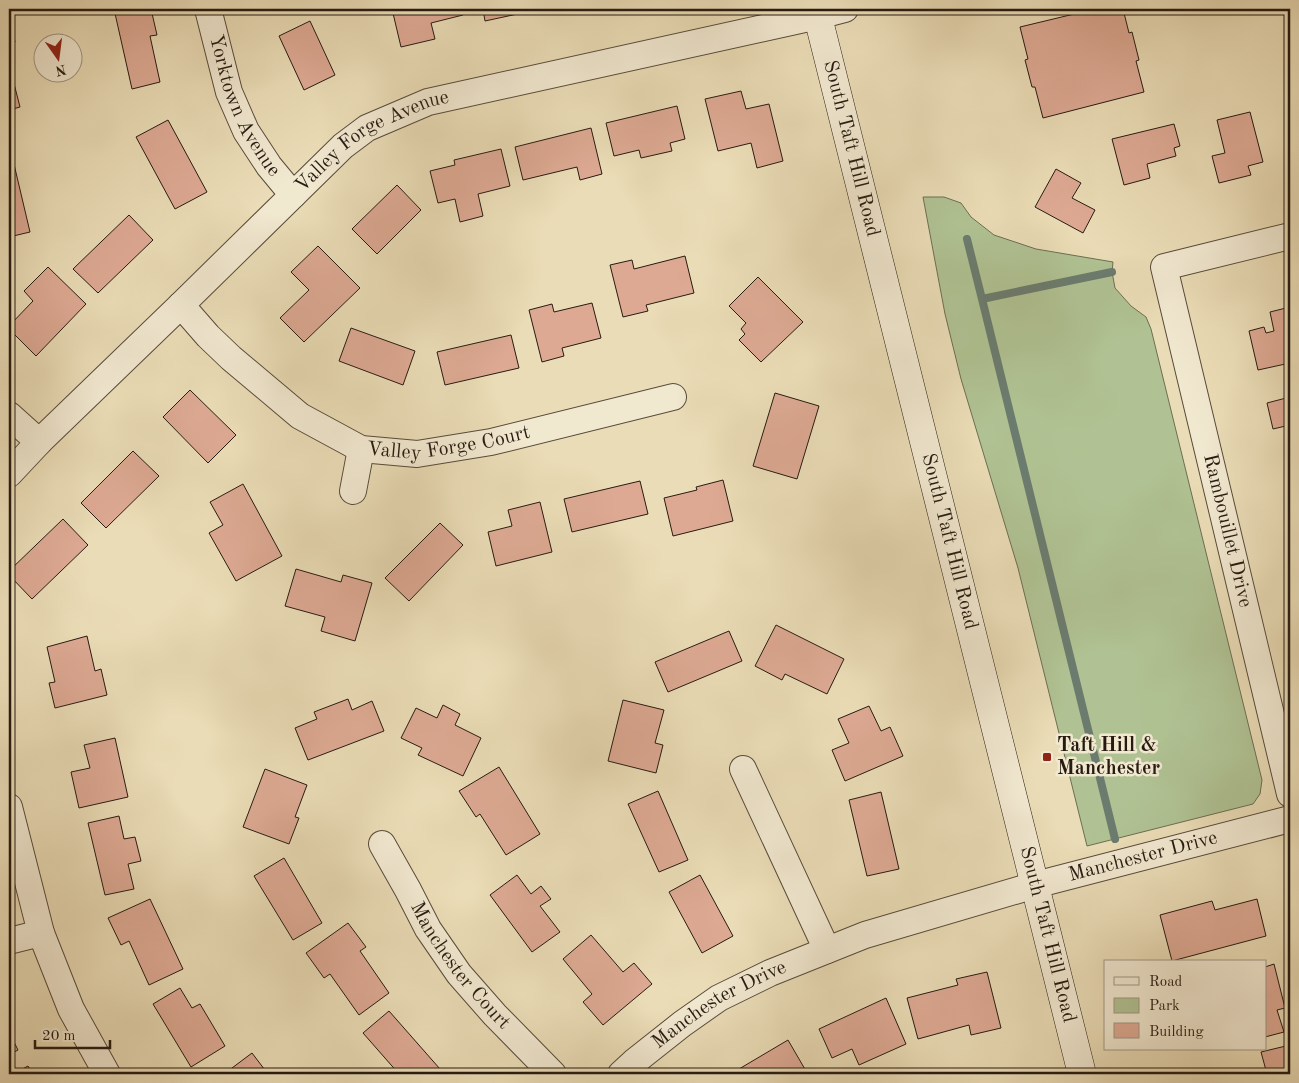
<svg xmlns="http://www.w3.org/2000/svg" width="1299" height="1083" font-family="'Old Standard TT',serif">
	<rect width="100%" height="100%" fill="#eadcb6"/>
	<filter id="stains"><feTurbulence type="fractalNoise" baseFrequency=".004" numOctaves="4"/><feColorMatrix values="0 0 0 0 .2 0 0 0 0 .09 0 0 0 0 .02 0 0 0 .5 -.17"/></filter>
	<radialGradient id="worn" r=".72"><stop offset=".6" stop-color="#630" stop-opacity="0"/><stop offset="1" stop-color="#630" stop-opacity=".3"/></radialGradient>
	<path fill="#b0c293" stroke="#6c6e52" d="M923,197H944L961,203L971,217L994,235L1036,249L1113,262L1112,272L1115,288L1131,306L1146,317L1151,329L1262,780L1260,794L1253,804L1087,846L1018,568L961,379L945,314Z"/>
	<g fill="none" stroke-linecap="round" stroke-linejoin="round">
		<path stroke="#6b7c6f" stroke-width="8" d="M967,239L982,299L1112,272
			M982,299L1115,839"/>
	</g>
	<path fill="#dda993" stroke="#271b11" d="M114,9H151L157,35L150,36L160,82L132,89Z
		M392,9H462L463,15L431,23L435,39L401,47Z
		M483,9H521L522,13L485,21Z
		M1095,9H1123L1129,33L1132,32L1139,60L1136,61L1144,92L1043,118L1035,87H1032L1025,60L1028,59L1020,27Z
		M9,16L15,42L9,44Z
		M310,21L335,75L304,90L279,36Z
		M10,68L20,107L9,110V69Z
		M741,91L746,109L769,104L783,161L757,168L751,143L718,151L705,99Z
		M677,106L685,139L670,143L672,151L641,158L639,150L614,156L606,123Z
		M1250,112L1263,162L1248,166L1251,175L1219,183L1212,156L1225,153L1217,120Z
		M168,120L207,192L175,209L136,137Z
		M1174,124L1180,146L1174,148L1176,156L1147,164L1150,178L1124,185L1112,139Z
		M591,128L602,174L580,180L577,167L523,180L515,147Z
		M501,149L510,186L478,194L483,216L460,222L455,199L438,203L430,171L455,165L454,160Z
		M13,160L30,232L9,237V161Z
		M1056,169L1081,183L1072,198L1095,210L1083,233L1035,207Z
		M397,185L421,210L377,254L352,229Z
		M129,215L153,240L98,293L73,269Z
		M318,246L360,288L304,342L280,318L309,290L291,272Z
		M685,256L694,293L646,305L648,311L623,317L610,265L632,260L634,269Z
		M48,267L86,304L36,356L9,329V326L33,301L24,291Z
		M758,277L803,322L761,362L739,340L745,334L741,329L746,323L729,306Z
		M592,303L601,338L562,348L564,356L542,362L529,310L552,304L554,312Z
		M1290,307V363L1258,370L1249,331L1264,327L1266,333L1274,331L1270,312Z
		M351,328L415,351L403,385L339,361Z
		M511,335L519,368L445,385L437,352Z
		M190,390L236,435L208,463L163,417Z
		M775,393L819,406L797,479L753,466Z
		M1290,397V425L1273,429L1267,403Z
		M133,451L159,476L106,528L81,503Z
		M723,480L733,521L673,536L664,498L697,490L696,487Z
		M640,481L648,514L572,532L564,499Z
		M243,484L282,556L236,581L209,533L223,525L210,502Z
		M540,502L552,552L496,566L488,532L512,526L508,510Z
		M63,519L88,545L32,599L9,575V571Z
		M440,523L463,545L409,601L385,578Z
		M296,569L341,582L343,575L372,583L355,641L321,631L325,617L285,606Z
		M776,625L844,659L827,694L785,674L782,680L755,666Z
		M729,631L742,661L668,692L655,662Z
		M87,636L95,671L101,669L107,695L55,708L49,683L55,682L47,647Z
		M348,699L352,710L372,701L384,731L308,760L295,728L317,719L314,712Z
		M623,700L664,710L655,743L663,745L656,773L608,761Z
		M443,705L460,714L455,725L481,738L463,776L418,755L422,748L401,738L416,708L437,718Z
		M869,706L881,731L890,727L903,756L845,781L832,750L849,743L838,719Z
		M115,738L128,797L79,808L71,772L90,768L84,745Z
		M499,767L540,834L506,855L480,814L476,817L459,791Z
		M265,769L307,785L295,817L299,818L289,844L243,827Z
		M658,791L688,860L659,872L628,804Z
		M881,792L899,869L867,876L849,800Z
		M119,816L124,839L135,837L141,861L128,864L134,889L105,895L88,823Z
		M284,858L322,923L293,940L254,876Z
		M517,875L531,894L541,886L551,899L540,906L560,932L532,952L490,895Z
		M700,875L733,936L702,953L669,892Z
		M150,899L183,969L149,985L129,941L121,945L108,918Z
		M1257,899L1266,936L1172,961L1160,915L1212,901L1215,910Z
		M348,923L366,947L360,951L389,993L359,1015L330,974L324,978L306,953Z
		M591,935L623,972L634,963L652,984L603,1025L583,1002L592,994L563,959Z
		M1274,964L1285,1008L1277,1010L1284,1032L1265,1037V967Z
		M987,972L1001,1028L971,1035L969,1025L918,1039L907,998L958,985L956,979Z
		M180,988L192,1008L200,1004L225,1046L191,1067L153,1004Z
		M886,998L906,1044L859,1065L852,1049L832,1058L819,1029Z
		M389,1011L440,1069L434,1074H399L363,1033Z
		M9,1032L18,1050L9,1055Z
		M788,1040L806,1071L800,1074H742L739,1069Z
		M1290,1045V1074H1267L1261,1052Z
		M252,1053L268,1074H224Z
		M28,1066L33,1074H13Z"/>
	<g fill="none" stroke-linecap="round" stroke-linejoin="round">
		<g stroke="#584b3a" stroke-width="28">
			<g id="street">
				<path id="s1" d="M208,9L229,92L246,131L269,166L293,195"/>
				<path id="s2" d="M1290,236L1164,267L1290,794"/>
				<path id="s3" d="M181,305L208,336L231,358L300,416L361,449L417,454L491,442L673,397"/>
				<path d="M9,415L39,442"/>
				<path id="s4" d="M9,474L39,442L181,305L343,146L367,128L428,102L818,16L845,9"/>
				<path d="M353,491L361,449"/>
				<path d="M743,769L827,950"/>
				<path d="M9,807L41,933L71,1009L107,1074"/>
				<path id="s5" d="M382,844L408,890L428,929L459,974L495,1015L553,1074"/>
				<path d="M9,941L41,933"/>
				<path id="s6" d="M621,1074L634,1062L682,1024L719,998L770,973L865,935L1035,885L1290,819"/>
			</g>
		</g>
		<g stroke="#271b11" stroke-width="29">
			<g id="secondary">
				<path id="s7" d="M816,9L1082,1074"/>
			</g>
		</g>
		<use href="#street" stroke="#f1e8d0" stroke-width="26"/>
		<use href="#secondary" stroke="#f1e8d0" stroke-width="28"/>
	</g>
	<rect fill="#8f2418" stroke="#f1e8d0" stroke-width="2" x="1042" y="752" width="10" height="10" rx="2.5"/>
	<g text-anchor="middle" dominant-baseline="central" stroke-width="5" stroke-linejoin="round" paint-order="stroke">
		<g font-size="20" fill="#271b11" stroke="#f1e8d0">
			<text stroke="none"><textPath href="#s1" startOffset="104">Yorktown Avenue</textPath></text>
			<text stroke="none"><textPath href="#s4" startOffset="496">Valley Forge Avenue</textPath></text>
			<text stroke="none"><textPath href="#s7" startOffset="144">South Taft Hill Road</textPath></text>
			<text stroke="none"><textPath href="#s3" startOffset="321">Valley Forge Court</textPath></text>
			<text stroke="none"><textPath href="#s2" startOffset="401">Rambouillet Drive</textPath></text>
			<text stroke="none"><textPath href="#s7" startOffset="549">South Taft Hill Road</textPath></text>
			<text stroke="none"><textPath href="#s6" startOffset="572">Manchester Drive</textPath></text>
			<text stroke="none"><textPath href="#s7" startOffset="954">South Taft Hill Road</textPath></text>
			<text stroke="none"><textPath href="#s5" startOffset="145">Manchester Court</textPath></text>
			<text stroke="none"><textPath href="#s6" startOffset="121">Manchester Drive</textPath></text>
		</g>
		<g font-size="20" font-weight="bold" fill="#271b11" stroke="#f1e8d0" text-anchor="start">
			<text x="1057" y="746">Taft Hill &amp;<tspan x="1057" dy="23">Manchester</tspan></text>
		</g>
	</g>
	<rect width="1299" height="1083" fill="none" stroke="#eadcb6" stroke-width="30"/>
	<rect x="10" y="10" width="1279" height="1063" fill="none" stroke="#271b11" stroke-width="2.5"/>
	<rect x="15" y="15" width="1269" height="1053" fill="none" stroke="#271b11"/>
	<rect x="1104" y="960" width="162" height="90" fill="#f1e8d0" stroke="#a09684"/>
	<rect x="1114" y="977" width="25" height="8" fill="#f1e8d0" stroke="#a09684"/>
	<text x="1149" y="986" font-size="15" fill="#271b11">Road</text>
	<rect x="1114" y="998" width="25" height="15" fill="#b0c293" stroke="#a09684"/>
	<text x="1149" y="1010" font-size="15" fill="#271b11">Park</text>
	<rect x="1114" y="1023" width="25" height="15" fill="#dda993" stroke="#a09684"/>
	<text x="1149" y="1036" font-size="15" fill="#271b11">Building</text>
	<g transform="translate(58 58) rotate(166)"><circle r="24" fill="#f1e8d0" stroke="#a09684"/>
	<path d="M0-4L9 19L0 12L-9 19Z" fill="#8f2418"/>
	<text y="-8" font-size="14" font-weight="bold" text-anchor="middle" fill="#271b11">N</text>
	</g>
	<path d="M35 1040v8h75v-8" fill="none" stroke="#271b11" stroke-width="2.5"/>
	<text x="42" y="1040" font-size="15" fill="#271b11" stroke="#f1e8d0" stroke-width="4" paint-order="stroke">20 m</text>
	<rect width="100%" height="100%" filter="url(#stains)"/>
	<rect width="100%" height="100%" fill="url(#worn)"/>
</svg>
